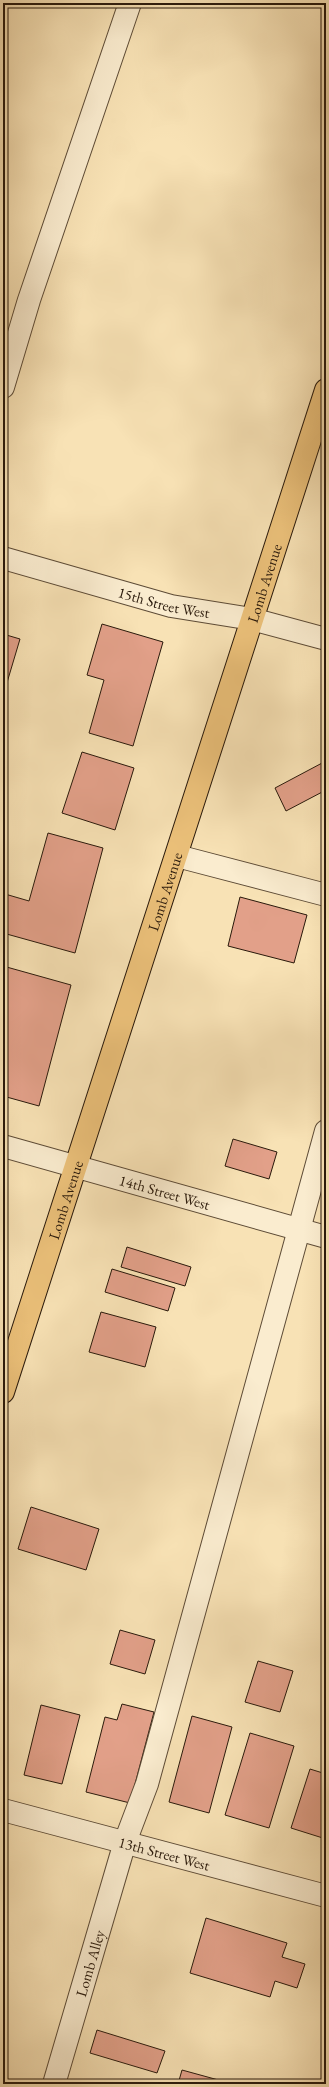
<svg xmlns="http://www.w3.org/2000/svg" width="329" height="2087" font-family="'EB Garamond',serif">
	<rect width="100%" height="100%" fill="#f8e2b5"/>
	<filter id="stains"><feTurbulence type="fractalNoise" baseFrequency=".005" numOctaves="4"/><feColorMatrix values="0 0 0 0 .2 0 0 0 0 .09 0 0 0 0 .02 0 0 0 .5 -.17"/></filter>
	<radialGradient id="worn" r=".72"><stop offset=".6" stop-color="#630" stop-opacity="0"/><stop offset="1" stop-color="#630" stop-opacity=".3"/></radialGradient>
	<path fill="#e2a089" stroke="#29190b" d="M102,624L163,642L133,746L89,733L104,680L87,675Z
		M3,634L20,639L3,696Z
		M82,752L134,768L115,830L62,813Z
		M324,762L326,766V790L286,811L275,788Z
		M48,833L103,848L75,953L3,933V903L5,894L29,901Z
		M240,897L307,915L294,963L228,946Z
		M3,966L71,985L39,1106L3,1096Z
		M233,1139L277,1152L269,1179L225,1166Z
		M127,1247L191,1267L185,1286L121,1267Z
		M112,1269L175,1288L168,1311L105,1292Z
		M101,1312L156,1327L145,1367L89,1352Z
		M31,1507L99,1529L86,1570L18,1549Z
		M120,1630L155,1640L145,1674L110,1664Z
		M258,1661L293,1671L280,1712L245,1702Z
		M122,1704L154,1712L130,1803L86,1792L105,1717L117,1720Z
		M41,1705L80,1715L62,1784L24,1775Z
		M192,1716L232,1727L209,1813L169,1802Z
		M250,1733L294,1746L269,1828L225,1815Z
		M310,1769L326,1774V1839L291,1828Z
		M206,1918L287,1943L282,1957L305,1964L297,1988L275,1981L270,1997L190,1973Z
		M97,2030L165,2051L157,2073L90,2053Z
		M182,2070L233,2084H178Z"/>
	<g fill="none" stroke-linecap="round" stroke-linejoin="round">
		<g stroke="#5d4b36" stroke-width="24">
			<g id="minor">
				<path d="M3,387L29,300L130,3"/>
				<path id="s1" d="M3,558L171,606L252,619L326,639"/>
				<path d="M177,856L326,895"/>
				<path id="s2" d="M3,1146L326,1237"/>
				<path id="s3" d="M3,1810L326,1896"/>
				<path id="s4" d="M54,2084L125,1842L147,1784L326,1131"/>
			</g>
		</g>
		<g stroke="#29190b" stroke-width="24">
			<g id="major">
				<path id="s5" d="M3,1392L326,390"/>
			</g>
		</g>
		<use href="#minor" stroke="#faeccf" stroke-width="22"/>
		<use href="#major" stroke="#ecc17a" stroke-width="22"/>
	</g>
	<g text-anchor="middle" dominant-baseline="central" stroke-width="3.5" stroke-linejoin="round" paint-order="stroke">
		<g font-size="15" fill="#29190b" stroke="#faeccf">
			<text stroke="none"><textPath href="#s5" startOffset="850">Lomb Avenue</textPath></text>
			<text stroke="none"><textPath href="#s1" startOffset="167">15th Street West</textPath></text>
			<text stroke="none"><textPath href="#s5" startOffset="526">Lomb Avenue</textPath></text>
			<text stroke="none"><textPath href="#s2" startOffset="168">14th Street West</textPath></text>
			<text stroke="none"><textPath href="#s5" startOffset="202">Lomb Avenue</textPath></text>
			<text stroke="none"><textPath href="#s3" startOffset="167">13th Street West</textPath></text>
			<text stroke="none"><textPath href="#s4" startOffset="126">Lomb Alley</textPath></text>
		</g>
	</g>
	<rect width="329" height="2087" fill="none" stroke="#f8e2b5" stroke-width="16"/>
	<rect x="4" y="4" width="321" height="2079" fill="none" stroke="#29190b" stroke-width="2"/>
	<rect x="8" y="8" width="313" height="2071" fill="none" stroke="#29190b"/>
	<rect width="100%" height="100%" filter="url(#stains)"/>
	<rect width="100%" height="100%" fill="url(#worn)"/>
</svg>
